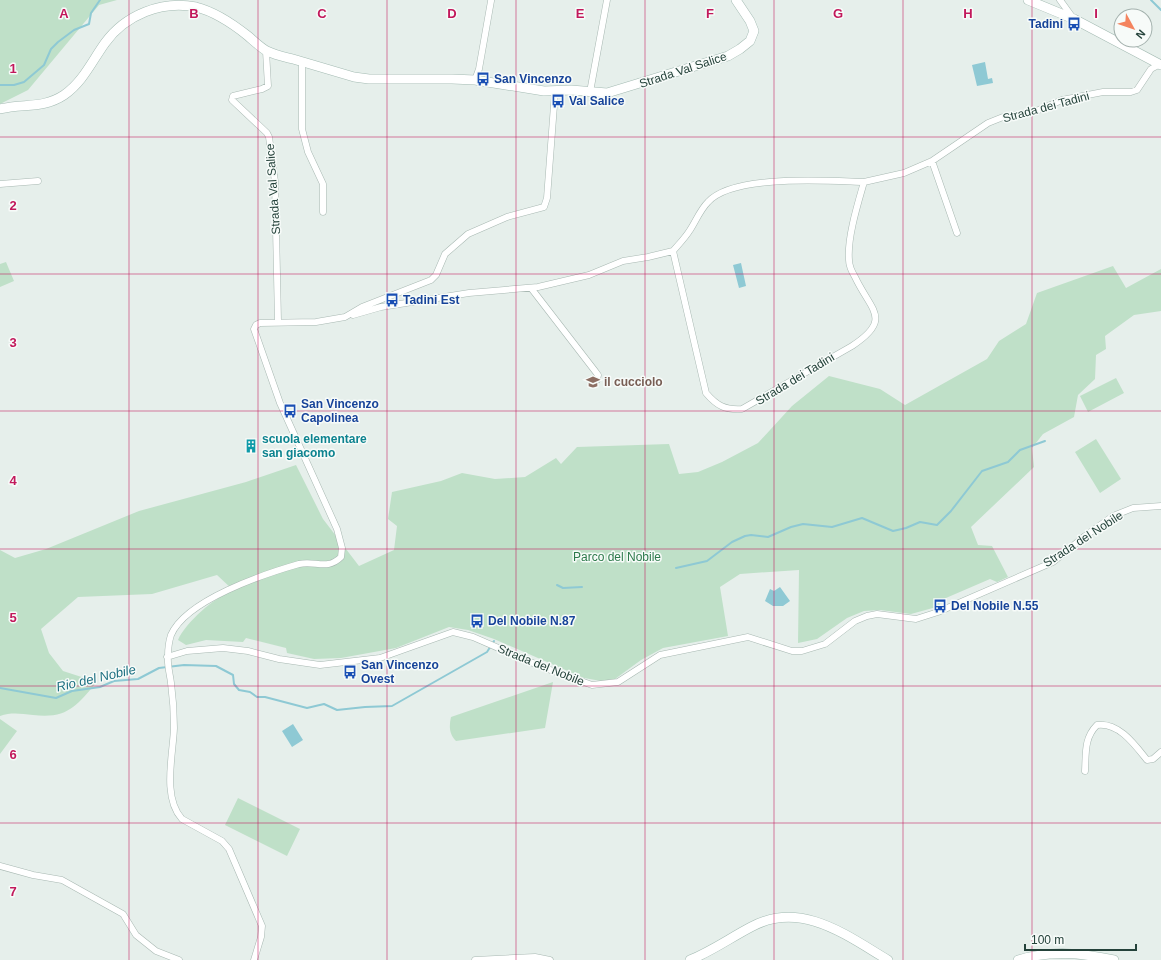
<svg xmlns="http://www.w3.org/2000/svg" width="1161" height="960" font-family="Arial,sans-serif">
	<rect width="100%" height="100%" fill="#e6efeb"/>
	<path fill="#bfe0c8" d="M0,0H117L99,5L28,90L0,104Z
		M6,262L14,281L0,287V264Z
		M1113,266L1126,288L1161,269V311L1134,315L1105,336L1106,349L1096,355L1095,379L1078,395L1074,417L1043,434L1032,448L1034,467L971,527L978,545L992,546L1008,577L997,582L990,579L939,601L940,606L911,614L880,610L864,611L847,618L817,639L798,643L799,570L740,574L720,587L728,636L663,648L641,660L615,679L601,681L584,678L494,639L468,630L449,627L396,648L341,658L314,659L287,653L286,648L246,638L243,642L206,640L186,645L178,640C186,622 214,598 233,590L217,575L152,594L78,597L41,629L49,653L63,671L97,682C76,706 68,719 33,715C21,714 12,712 0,716V550L15,558L46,549L139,511L246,482L296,465L323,519L359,566L394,550L397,526L388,519L392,492L441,481L462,473L495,479L525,477L556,458L561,464L577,447L669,444L679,474L698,472L722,462L758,443L792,406L829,376L880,389L905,405L987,359L999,341L1026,324L1037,293Z
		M1116,378L1124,393L1088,412L1080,396Z
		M1096,439L1121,479L1100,493L1075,452Z
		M553,682L545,728L456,741C449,734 449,726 451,717Z
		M0,719L17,731L0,754Z
		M238,798L300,829L287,856L225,825Z"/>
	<path fill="#8ec9d4" d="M985,62L988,79L992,78L993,83L977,86L972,65Z
		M741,263L746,286L739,288L733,265Z
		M780,587L790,601L783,606H773L765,601L770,589L774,591Z
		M293,724L303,740L292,747L282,731Z"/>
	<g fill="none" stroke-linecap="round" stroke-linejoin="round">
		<path stroke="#8ec9d4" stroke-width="2" d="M1151,0L1161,10
			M0,85H14L24,82L44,65L51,49L58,42L74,30L89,24L91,13L100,0
			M676,568L707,561L732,542L745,536L751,535L768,537L791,527L803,524L832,527L862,518L893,531L906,528L920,522L937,525L951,511L982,471L1008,462L1020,450L1045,441
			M557,585L563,588L582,587
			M0,688L56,698L72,691L100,687L114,681L138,679L159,668L184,665L216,666L233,675L234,684L239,690L250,692L257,697H265L307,708L324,704L337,710L365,707L392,706L487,652L494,641"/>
		<g stroke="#a8b8b2" stroke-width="7">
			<path id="street" d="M1060,0L1073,18
				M266,51L268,86L262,89L233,96L232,100L267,133L269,137L275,182L278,321
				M302,62V129L308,152L323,184V212
				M475,80L479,69L491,1
				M590,92L607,0
				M932,161L957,233
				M0,184L38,181
				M673,251C679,244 685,238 690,230C696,221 700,210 708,202C733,174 828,181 864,182
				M531,288L595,371L598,375L597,380
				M353,315L381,307L469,293L538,287L589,275L623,261L648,257L673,251L706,393C717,406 725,410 742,409L852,346C893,319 871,311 855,277C852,272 849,266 849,260C847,238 858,203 864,182L904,173L932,161L988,123L1003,117L1034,112L1062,100L1103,92H1131L1137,90L1151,69L1160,64
				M167,657L187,651L223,648L248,651L279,659L320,665L380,658L453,632L473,637L542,667L592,685L618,682L660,655L748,637L792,651H802L825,644L855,621L867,616L877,614L916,619L938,612L1053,562L1085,536L1113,516L1133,508L1161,506
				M1085,771C1086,753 1084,738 1097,725C1119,722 1135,745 1147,760L1153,759L1161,752
				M0,866L33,875L62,880L123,914L136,935L156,951L179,960
				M254,960L261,937L262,926L229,849L222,841L182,819C162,797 173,755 174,728C174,713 173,698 171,683C170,674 167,665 168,656C168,649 169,641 171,635C186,600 264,574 299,564C315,560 327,571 341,557L342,548L337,529L280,403L254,329L256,325L260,323L316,322L345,317L362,307L431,280L436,275L445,254L468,234L507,217L544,207L547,198L555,92
				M475,960L535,957L550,960"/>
		</g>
		<g stroke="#a4bbb3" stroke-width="10">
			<path id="secondary" d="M1028,0L1074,19L1161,65
				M0,109C23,103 43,109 64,95C83,82 92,61 105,43C125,15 162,0 196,7C216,12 233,24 248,36C254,41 261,48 267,51C275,55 285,57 293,59C314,65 334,71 354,77L369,79H452L475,80L544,91L571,90L607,93L728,56L740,49L750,41L754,31L750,21L736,0
				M690,960C712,951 730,938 751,927C801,900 846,935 888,960
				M1018,960C1051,950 1081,953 1114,960"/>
		</g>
		<use href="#street" stroke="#fff" stroke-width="6"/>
		<use href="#secondary" stroke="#fff" stroke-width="9"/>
	</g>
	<path fill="none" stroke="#c2185b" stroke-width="1" stroke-opacity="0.55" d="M129,0V960M258,0V960M387,0V960M516,0V960M645,0V960M774,0V960M903,0V960M1032,0V960M0,137H1161M0,274H1161M0,411H1161M0,549H1161M0,686H1161M0,823H1161"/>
	<defs>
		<g id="bus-bare" transform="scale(1.08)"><path d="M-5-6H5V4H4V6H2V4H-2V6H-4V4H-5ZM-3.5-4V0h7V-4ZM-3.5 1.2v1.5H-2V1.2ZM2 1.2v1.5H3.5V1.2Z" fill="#1a4fb4" stroke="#f7fbf9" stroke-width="2.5" paint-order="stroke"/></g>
		<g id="school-bare" transform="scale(1.08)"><path d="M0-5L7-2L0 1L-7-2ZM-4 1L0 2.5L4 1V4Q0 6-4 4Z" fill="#8d6e63" stroke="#f7fbf9" stroke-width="2.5" paint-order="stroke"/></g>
		<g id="building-bare" transform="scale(1.08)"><path d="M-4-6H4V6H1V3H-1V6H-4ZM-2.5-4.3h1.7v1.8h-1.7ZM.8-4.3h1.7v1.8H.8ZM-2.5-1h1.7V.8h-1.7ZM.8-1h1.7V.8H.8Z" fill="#0f9aa8" stroke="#f7fbf9" stroke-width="2.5" paint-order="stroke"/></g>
	</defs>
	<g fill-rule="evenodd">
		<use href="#bus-bare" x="1074" y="24"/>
		<use href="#bus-bare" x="483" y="79"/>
		<use href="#bus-bare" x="558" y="101"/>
		<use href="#bus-bare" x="392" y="300"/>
		<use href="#school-bare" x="593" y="382"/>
		<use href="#bus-bare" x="290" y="411"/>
		<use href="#building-bare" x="251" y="446"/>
		<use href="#bus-bare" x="940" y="606"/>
		<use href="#bus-bare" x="477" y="621"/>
		<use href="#bus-bare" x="350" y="672"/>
	</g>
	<g text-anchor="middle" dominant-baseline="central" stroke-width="3" stroke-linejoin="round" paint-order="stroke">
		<g font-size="12" font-weight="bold" fill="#164399" stroke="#f7fbf9" text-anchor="start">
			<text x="1063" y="24" text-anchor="end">Tadini</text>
			<text x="494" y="79">San Vincenzo</text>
			<text x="569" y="101">Val Salice</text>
			<text x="403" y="300">Tadini Est</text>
			<text x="301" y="404">San Vincenzo<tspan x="301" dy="14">Capolinea</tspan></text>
			<text x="951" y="606">Del Nobile N.55</text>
			<text x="488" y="621">Del Nobile N.87</text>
			<text x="361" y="665">San Vincenzo<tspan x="361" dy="14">Ovest</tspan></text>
		</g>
		<g font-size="12" fill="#24423a" stroke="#f7fbf9">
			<text transform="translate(683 70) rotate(-18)">Strada Val Salice</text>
			<text transform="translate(1046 107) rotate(-15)">Strada dei Tadini</text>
			<text transform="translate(273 189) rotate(-94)">Strada Val Salice</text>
			<text transform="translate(795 379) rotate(-31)">Strada dei Tadini</text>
			<text transform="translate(1083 539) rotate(-33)">Strada del Nobile</text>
			<text transform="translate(541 665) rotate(22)">Strada del Nobile</text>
		</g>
		<g font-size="12" font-weight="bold" fill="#785e54" stroke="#f7fbf9" text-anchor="start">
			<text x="604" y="382">il cucciolo</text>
		</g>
		<g font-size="12" font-weight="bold" fill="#0d838f" stroke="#f7fbf9" text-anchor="start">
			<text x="262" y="439">scuola elementare<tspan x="262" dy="14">san giacomo</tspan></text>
		</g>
		<g font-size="12" fill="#2d7a4b" stroke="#f7fbf9">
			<text x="617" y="557">Parco del Nobile</text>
		</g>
		<g font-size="13" font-style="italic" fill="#1c6f80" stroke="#f7fbf9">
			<text transform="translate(96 678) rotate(-13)">Rio del Nobile</text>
		</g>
	</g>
	<g font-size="13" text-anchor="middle" font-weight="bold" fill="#c2185b" stroke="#f7fbf9" stroke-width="3" stroke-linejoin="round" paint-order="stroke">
		<text x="64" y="18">A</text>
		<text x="194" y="18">B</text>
		<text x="322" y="18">C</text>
		<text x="452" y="18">D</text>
		<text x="580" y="18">E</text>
		<text x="710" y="18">F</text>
		<text x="838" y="18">G</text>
		<text x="968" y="18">H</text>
		<text x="1096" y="18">I</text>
		<text x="13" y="73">1</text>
		<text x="13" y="210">2</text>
		<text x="13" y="347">3</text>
		<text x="13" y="485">4</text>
		<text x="13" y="622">5</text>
		<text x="13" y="759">6</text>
		<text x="13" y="896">7</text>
	</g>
	<g transform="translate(1133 28) rotate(130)"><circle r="19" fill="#f7fbf9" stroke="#a3b1ad"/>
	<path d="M0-3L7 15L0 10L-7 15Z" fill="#f4845f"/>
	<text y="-6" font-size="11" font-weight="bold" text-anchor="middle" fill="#24423a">N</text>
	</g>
	<path d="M1025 944v6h111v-6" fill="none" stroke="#24423a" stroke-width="2"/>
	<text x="1031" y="944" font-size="12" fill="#24423a" stroke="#f7fbf9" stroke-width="3" paint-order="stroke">100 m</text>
</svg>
